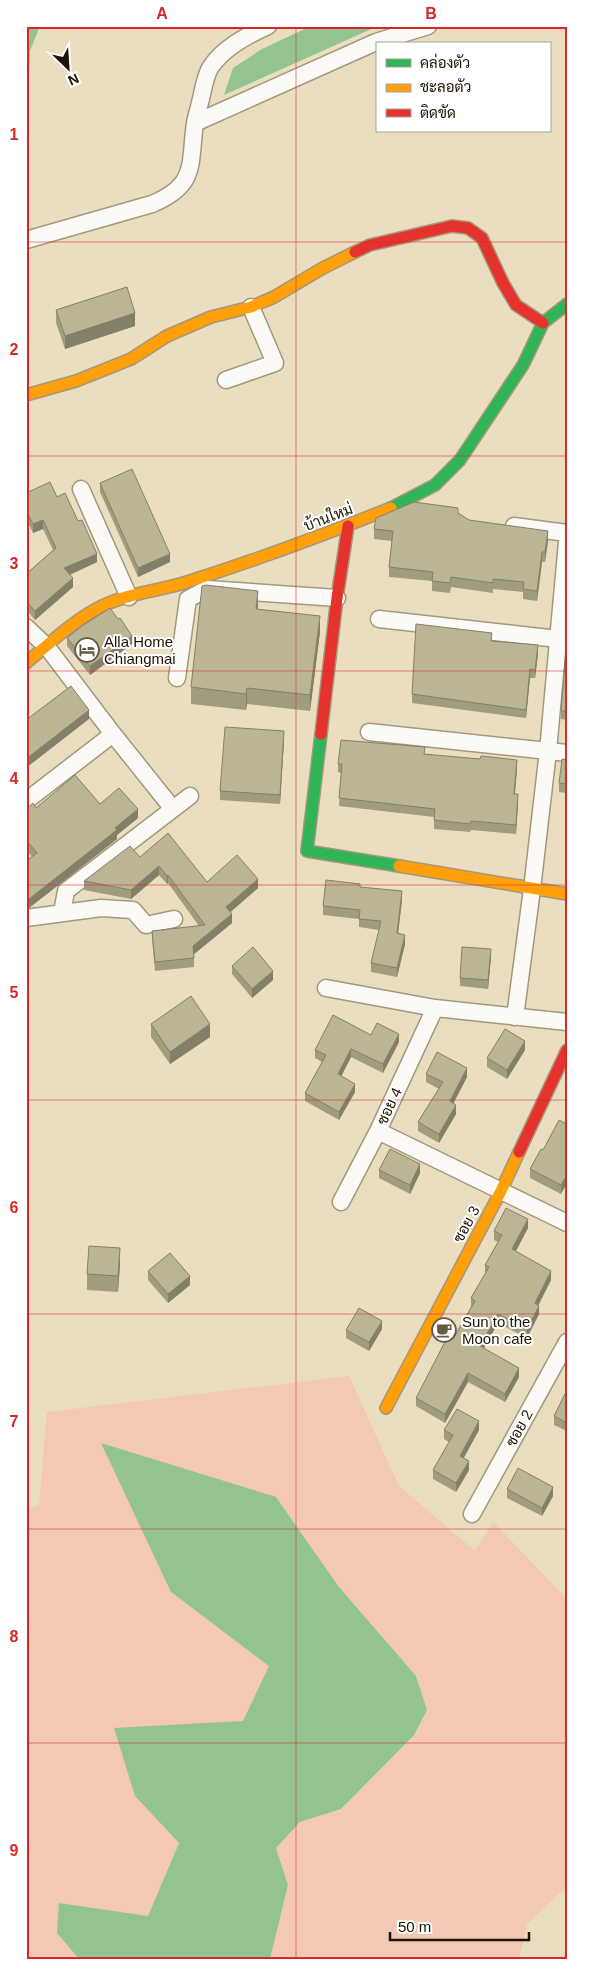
<svg xmlns="http://www.w3.org/2000/svg" width="593" height="1985" font-family="Helvetica,Sarabun,sans-serif">
	<rect width="100%" height="100%" fill="#ebdec0"/>
	<path fill="#f3c8b4" d="M349,1376L399,1486L475,1551L493,1522L567,1599V1890L560,1893L528,1923L519,1959H270L288,1885L276,1848L300,1822L342,1809L427,1710L416,1676L339,1587L276,1497L171,1592L270,1666L244,1721L135,1796L179,1843L148,1916L60,1903L57,1933L79,1959H26V1511L39,1505L47,1412Z"/>
	<path fill="#93c390" d="M26,26H40L30,51L26,137Z
		M311,26H378L224,95L233,68L262,49Z
		M101,1443L276,1497L339,1587L416,1676L427,1710L414,1735L341,1809L300,1822L276,1848L288,1885L270,1959H79L57,1933L59,1903L148,1916L179,1843L135,1796L114,1728L243,1721L269,1666L171,1592Z"/>
	<g fill="none" stroke-linecap="round" stroke-linejoin="round">
		<g stroke="#a3987c" stroke-width="19">
			<path id="street" d="M195,123L376,42L428,26
				M26,240L152,204C198,185 189,164 195,123C197,113 200,104 202,94C204,85 206,75 210,68C223,48 246,36 268,26
				M226,380L275,363L251,307
				M81,489L129,597
				M514,526L567,533
				M379,619L567,640
				M26,627L47,647L113,734L173,809
				M177,678L188,599L207,589L337,598
				M369,732L567,753
				M26,801L113,734
				M62,913L66,891L190,796
				M26,918L101,908L133,910L146,925L174,919
				M326,988L435,1008L567,1022
				M515,1017L532,889L548,751L567,542
				M378,1131L567,1223
				M341,1202L378,1131L435,1008
				M472,1514L567,1342"/>
		</g>
		<g stroke="#a3987c" stroke-width="14">
			<path id="fast" d="M391,508L435,485L460,460L523,365L543,323L567,304
				M321,734L307,851L399,866"/>
		</g>
		<g stroke="#a3987c" stroke-width="14">
			<path id="slow" d="M26,395L76,381L131,359L167,336L211,317L251,307L274,297L323,268L355,252
				M26,663C50,643 74,620 102,606C129,593 159,591 187,582C256,560 324,535 391,508
				M399,866L567,894
				M386,1408L501,1191L519,1152"/>
		</g>
		<g stroke="#a3987c" stroke-width="14">
			<path id="jam" d="M355,252L370,245L452,226L468,228L482,238L503,283L516,305L543,323
				M321,734L337,598L348,526
				M519,1152L567,1050"/>
		</g>
		<use href="#street" stroke="#fcfaf6" stroke-width="16"/>
		<use href="#fast" stroke="#30b455" stroke-width="11"/>
		<use href="#slow" stroke="#ff9f0a" stroke-width="11"/>
		<use href="#jam" stroke="#e5322d" stroke-width="11"/>
	</g>
	<path fill="#a19c80" d="M56,310L135,326L65,349L56,323Z
		M100,483L170,562L138,577L100,492Z
		M26,493L57,497L78,521L97,562L70,575L73,587L35,620L26,609V574L53,550L43,529L33,533L26,519Z
		M458,514L469,520L548,541L545,562H542L537,601L523,599V592L493,589V593L451,587L450,593L432,591V581L389,577V567L392,541L374,539V529Z
		M257,609L320,632L310,711L247,704L246,710L191,704V687Z
		M67,638L132,644L90,675L67,646Z
		M492,641L538,654L535,678H530L526,718L412,703V694Z
		M567,650V720L561,719V711Z
		M284,740L280,804L220,800V791Z
		M425,754L517,769L515,794L518,803L516,834L471,830L470,832L434,829V817L339,806L341,773L338,772V764Z
		M567,760V793L559,792V783Z
		M100,804L138,818L117,835V839L29,908H26V861L32,857L26,849V809Z
		M140,857L207,882L258,888L230,912L232,923L194,954V967L155,971L152,939V931L199,926L168,883L167,884L159,875L131,899L84,890V881Z
		M360,887L402,900L398,934L405,944L397,977L371,972V963L379,930L359,927V919L323,915V906Z
		M491,957L488,989L460,986V978Z
		M232,966L273,980L252,998L232,974Z
		M151,1024L210,1037L170,1064L151,1037Z
		M371,1035L399,1042L383,1073L351,1057L341,1076L355,1092L339,1120L305,1101V1093L322,1062L315,1058V1050Z
		M525,1050L507,1079L487,1067V1058Z
		M426,1074L467,1077L453,1103L456,1114L439,1143L418,1131V1122L439,1089L426,1082Z
		M567,1124L561,1194L530,1178V1169Z
		M379,1170L420,1173L410,1194L379,1178Z
		M528,1228L516,1251L551,1280L538,1305L539,1314L527,1338L498,1323L484,1348L519,1377L505,1402L468,1382L445,1423L416,1406V1398L453,1339L471,1307V1298L485,1274V1265L498,1242L494,1240V1231Z
		M120,1264L118,1292L87,1290V1274Z
		M148,1271L190,1285L168,1303L148,1280Z
		M382,1329L369,1351L346,1338V1330Z
		M567,1390V1431L554,1425V1416Z
		M444,1430H479L463,1458L469,1470L456,1492L433,1479V1470L449,1442L444,1439Z
		M507,1489L553,1496L542,1516L507,1498Z"/>
	<path fill="#837f68" d="M135,313V326L65,349V336Z
		M43,520V529L33,533V524Z
		M548,531V541L545,562V552Z
		M542,552V562L537,601V591Z
		M97,554V562L64,577V568Z
		M170,554V562L138,577V568Z
		M73,578V587L35,620V611Z
		M258,591V607L256,625V609Z
		M320,616V632L310,711V695Z
		M132,636V644L90,675V666Z
		M538,645V654L535,678V670Z
		M530,669V678L526,718V710Z
		M247,688V704L246,710V694Z
		M89,710V719L26,768V759Z
		M284,731V740L280,804V795Z
		M517,760V769L514,802V794Z
		M518,794V803L516,834V825Z
		M138,809V818L117,835V839L29,908V899Z
		M159,866V875L131,899V890Z
		M168,875V883L167,884V876Z
		M258,879V888L226,916V907Z
		M402,891V900L397,942V933Z
		M232,914V923L193,955V946Z
		M405,935V944L397,977V968Z
		M491,949V957L488,989V980Z
		M273,971V980L252,998V989Z
		M210,1024V1037L170,1064V1052Z
		M399,1034V1042L383,1073V1064Z
		M525,1041V1050L507,1079V1070Z
		M351,1049V1057L338,1083V1074Z
		M467,1068V1077L450,1110V1101Z
		M355,1084V1092L339,1120V1112Z
		M456,1105V1114L439,1143V1134Z
		M420,1164V1173L410,1194V1185Z
		M567,1175V1183L561,1194V1185Z
		M528,1219V1228L512,1258V1249Z
		M120,1248V1264L118,1292V1276Z
		M551,1271V1280L535,1312V1303Z
		M190,1276V1285L168,1303V1294Z
		M539,1306V1314L527,1338V1329Z
		M498,1314V1323L480,1355V1346Z
		M382,1321V1329L369,1351V1342Z
		M519,1368V1377L505,1402V1394Z
		M468,1373V1382L445,1423V1414Z
		M479,1421V1430L460,1465V1456Z
		M469,1461V1470L456,1492V1483Z
		M553,1487V1496L542,1516V1508Z"/>
	<path fill="#bbb595" stroke="#837f68" d="M127,287L135,313L65,336L56,310Z
		M132,469L170,554L138,568L100,483Z
		M50,482L57,497L65,493L78,521L82,520L97,554L64,568L73,578L35,611L26,601V574L56,548L43,520L33,524L26,510V493Z
		M414,502L458,508V513L469,520L548,531L545,552H542L537,591L523,589L524,582L493,579V583L451,577L450,583L432,581L433,572L389,567L393,531L374,529L376,518Z
		M206,585L258,591L256,609L320,616L310,695L247,688L246,694L191,687L202,586Z
		M110,608L118,619L120,618L132,636L90,666L67,638L82,626Z
		M416,624L492,633L491,641L538,645L535,670L530,669L526,710L412,694Z
		M566,650H567V711H561Z
		M71,686L89,710L26,759V720Z
		M225,727L284,731L280,795L220,791Z
		M341,740L425,747L424,754L480,759L481,756L517,760L514,794H518L516,825L471,821L470,824L434,820L435,809L339,798L342,764H338Z
		M562,759L567,760V784L559,783Z
		M75,775L100,804L119,788L138,809L115,828L117,830L29,899H26V861L37,853L26,840V809L33,803L36,808Z
		M168,833L207,882L237,855L258,879L226,907L232,914L193,946L194,958L155,962L152,931L205,925L168,875L167,876L159,866L131,890L84,881L130,846L140,857Z
		M326,880L360,884V887L402,891L397,933L405,935L397,968L371,963L381,921L359,919L360,910L323,906Z
		M253,947L273,971L252,989L232,966Z
		M462,947L491,949L488,980L460,978Z
		M191,996L210,1024L170,1052L151,1024Z
		M333,1015L371,1035L377,1023L399,1034L383,1064L351,1049L338,1074L355,1084L339,1112L305,1093L326,1055L315,1050Z
		M505,1029L525,1041L507,1070L487,1058Z
		M437,1052L467,1068L450,1101L456,1105L439,1134L418,1122L443,1082L426,1074Z
		M559,1120L567,1124V1175L561,1185L530,1169L541,1149L543,1150Z
		M390,1149L420,1164L410,1185L379,1170Z
		M506,1208L528,1219L512,1249L551,1271L535,1303L539,1306L527,1329L498,1314L480,1346L519,1368L505,1394L468,1373L445,1414L416,1398L448,1336L453,1339L475,1301L471,1298L489,1267L485,1265L502,1235L494,1231Z
		M89,1246L120,1248L118,1276L87,1274Z
		M170,1253L190,1276L168,1294L148,1271Z
		M359,1308L382,1321L369,1342L346,1330Z
		M567,1390V1423L554,1416Z
		M457,1409L479,1421L460,1456L469,1461L456,1483L433,1470L453,1435L444,1430Z
		M518,1468L553,1487L542,1508L507,1489Z"/>
	<path fill="none" stroke="#d62828" stroke-width="1" stroke-opacity="0.55" d="M296,26V1959M26,242H567M26,456H567M26,671H567M26,885H567M26,1100H567M26,1314H567M26,1529H567M26,1743H567"/>
	<defs>
		<g id="hotel-ring" transform="scale(1.25)"><circle r="9.5" fill="#fff" stroke="#655a43" stroke-width="1.5"/><path d="M-6-4.5h1.5V1H6V5H4.5V3h-9V5H-6ZM-4 0a1.8 1.8 0 1 1 3.6 0ZM.5 0V-2.5h3Q6-2.5 6 0Z" fill="#655a43"/></g>
		<g id="cafe-ring" transform="scale(1.25)"><circle r="9.5" fill="#fff" stroke="#655a43" stroke-width="1.5"/><path d="M-5.5-4.5H6V0H3Q3 3.5 0 3.5H-2.5Q-5.5 3.5-5.5 0ZM3-3.2v2h1.7v-2ZM-6 4.5H4V6H-6Z" fill="#655a43"/></g>
	</defs>
	<g fill-rule="evenodd">
		<use href="#hotel-ring" x="87" y="650"/>
		<use href="#cafe-ring" x="444" y="1330"/>
	</g>
	<g text-anchor="middle" dominant-baseline="central" stroke-width="4" stroke-linejoin="round" paint-order="stroke">
		<g font-size="15" fill="#1d1300" stroke="#fff">
			<text transform="translate(328 517) rotate(-21)">บ้านใหม่</text>
			<text transform="translate(389 1106) rotate(-65)">ซอย 4</text>
			<text transform="translate(466 1224) rotate(-62)">ซอย 3</text>
			<text transform="translate(519 1428) rotate(-61)">ซอย 2</text>
		</g>
		<g font-size="15" fill="#1d1300" stroke="#fff" text-anchor="start">
			<text x="104" y="641">Alla Home<tspan x="104" dy="17">Chiangmai</tspan></text>
			<text x="462" y="1321">Sun to the<tspan x="462" dy="17">Moon cafe</tspan></text>
		</g>
	</g>
	<rect width="593" height="1985" fill="none" stroke="#ffffff" stroke-width="55"/>
	<rect x="376" y="42" width="175" height="90" fill="#ffffff" stroke="#a5a199"/>
	<rect x="386" y="59" width="25" height="8" fill="#30b455" stroke="#a5a199"/>
	<text x="420" y="68" font-size="15" fill="#1d1300">คล่องตัว</text>
	<rect x="386" y="84" width="25" height="8" fill="#ff9f0a" stroke="#a5a199"/>
	<text x="420" y="92" font-size="15" fill="#1d1300">ชะลอตัว</text>
	<rect x="386" y="109" width="25" height="8" fill="#e5322d" stroke="#a5a199"/>
	<text x="420" y="118" font-size="15" fill="#1d1300">ติดขัด</text>
	<g transform="translate(68 68) rotate(155)" stroke="#ffffff" stroke-width="4" paint-order="stroke">
	<path d="M0-4L9 19L0 12L-9 19Z" fill="#1d1300"/>
	<text y="-8" font-size="14" font-weight="bold" text-anchor="middle" fill="#1d1300">N</text>
	</g>
	<path d="M390 1932v8h139v-8" fill="none" stroke="#1d1300" stroke-width="2.5"/>
	<text x="398" y="1932" font-size="15" fill="#1d1300" stroke="#ffffff" stroke-width="4" paint-order="stroke">50 m</text>
	<rect x="28" y="28" width="538" height="1930" fill="none" stroke="#d62828" stroke-width="2"/>
	<g font-size="16" text-anchor="middle" font-weight="bold" fill="#d62828">
		<text x="162" y="19">A</text>
		<text x="431" y="19">B</text>
		<text x="14" y="140">1</text>
		<text x="14" y="355">2</text>
		<text x="14" y="569">3</text>
		<text x="14" y="784">4</text>
		<text x="14" y="998">5</text>
		<text x="14" y="1213">6</text>
		<text x="14" y="1427">7</text>
		<text x="14" y="1642">8</text>
		<text x="14" y="1856">9</text>
	</g>
</svg>
